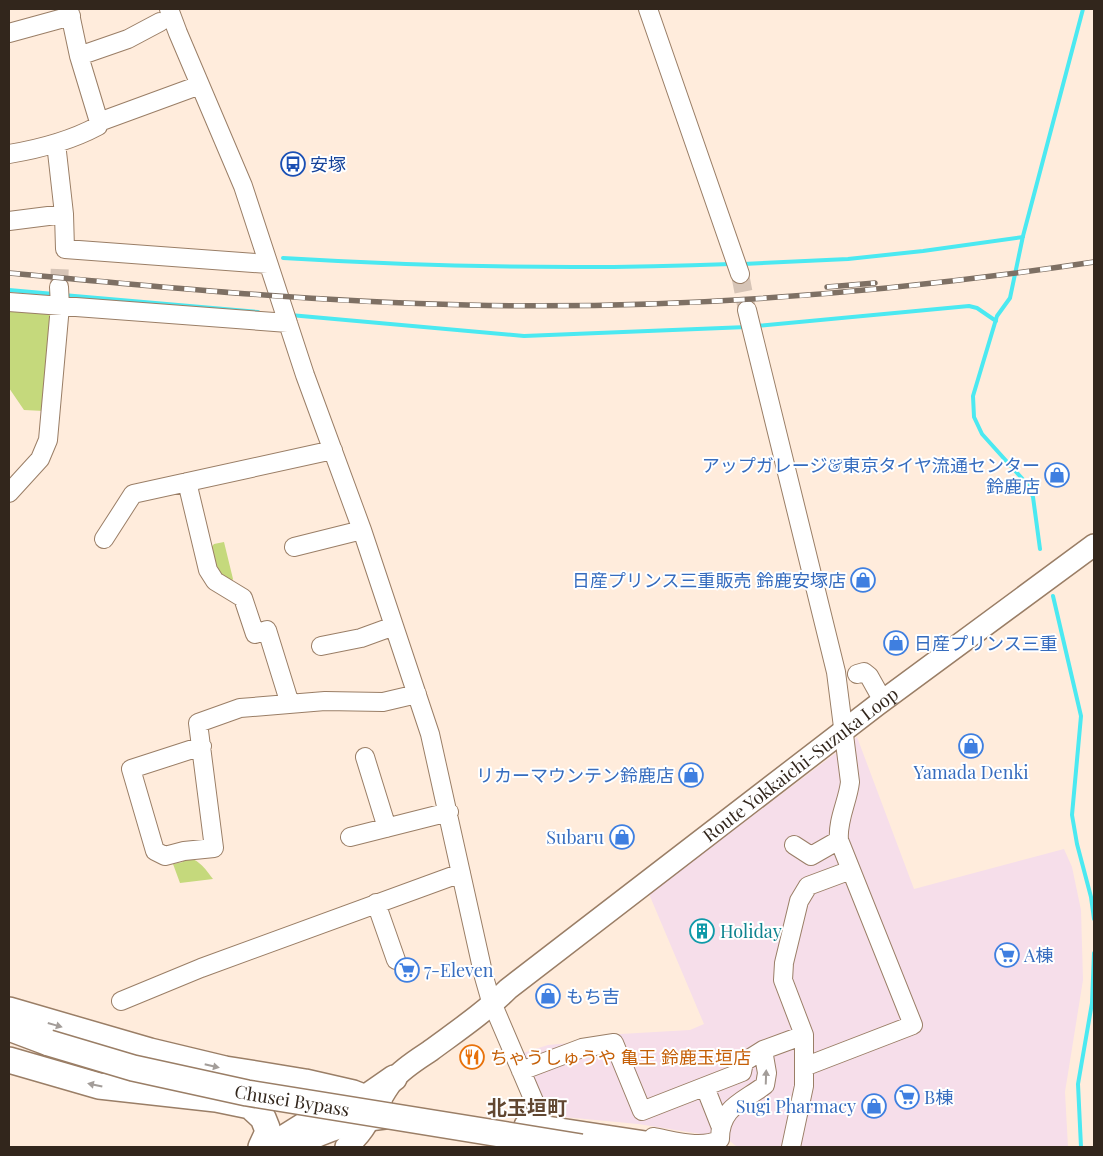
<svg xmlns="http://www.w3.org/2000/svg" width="1103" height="1156" font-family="'Playfair Display','Noto Sans JP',serif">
	<rect width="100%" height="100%" fill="#ffecdc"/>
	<path fill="#f6deea" d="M857,737L914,889L1064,849L1072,867L1081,910L1083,980L1065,1092L1068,1147H747L736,1146L726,1138L638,1124L564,1117L543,1103L523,1053L548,1045L582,1042L603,1035L690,1030L704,1024L649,894Z"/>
	<path fill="#c5d97c" d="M9,309L49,313L53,317L44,411L24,410L9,388Z
		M224,542L233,579L229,585L220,578L209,550L214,544Z
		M183,857C197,857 205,868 213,879L180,883L173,864L183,862Z"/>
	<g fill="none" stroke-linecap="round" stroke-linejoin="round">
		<path stroke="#4be9f1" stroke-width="4" d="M283,258C433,267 581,270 731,264
			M743,264L848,259L923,251L1023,237
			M9,290L54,294
			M63,295L258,312
			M290,315L524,336L747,327
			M756,326L969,306L977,308L996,321
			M1040,549L1033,497L1028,485L982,434L974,417L973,396L997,316L1010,298L1023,236L1083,9
			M1053,596L1081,716L1072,815L1077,844L1091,897L1094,919
			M1081,1147L1078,1084L1092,1003L1094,953"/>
		<path stroke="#d6c4b6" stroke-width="18" stroke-dasharray="18 9" stroke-linecap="butt" d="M740,274L747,310
			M59,287L60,263"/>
		<g stroke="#9a7e66" stroke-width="20">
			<path id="minor" d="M69,9L79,56L99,122L200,85
				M169,9L178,33L243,186L305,375L362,530L430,734L484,977L490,998L549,1136
				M648,9L740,274
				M9,33L71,16
				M79,56L128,39L160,22
				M56,143L64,214
				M9,154C39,149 70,141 98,126L99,122
				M9,221L64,214L65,249L268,264
				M9,302L288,323
				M747,310L836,672L850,782C848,801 837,820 839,840L913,1025L804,1067
				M187,482L208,570L215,581L243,598L255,634L267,630L290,704
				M9,493L40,459L48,440L60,306L59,287
				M104,539L133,494L333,450
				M294,547L362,530
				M321,646L361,638L394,626
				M857,674L864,672L869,676L883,701
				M202,746L131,769L155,851L165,856L184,851L214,848L198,723L240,708L325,701L383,702L417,694
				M365,757L387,828
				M350,837L449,812
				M794,845L811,856L839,840
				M376,903L396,960
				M121,1001L201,968L461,873
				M521,1071L582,1048L614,1043L642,1111L742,1072L744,1062L763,1050L804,1035
				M705,1087L720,1125
				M653,1137C672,1140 702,1150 720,1139C720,1107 743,1102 765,1085L767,1073L763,1050
				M791,1147L804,1086V1035L783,980L784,963L799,901L808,886L851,870"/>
		</g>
		<g stroke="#9a7e66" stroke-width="24">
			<g id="major">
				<path d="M266,1147L338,1102"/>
				<path id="s1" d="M346,1147C369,1130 376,1101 394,1079C403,1068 418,1059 430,1051C457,1031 484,1013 508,989L877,705L1094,545"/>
			</g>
		</g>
		<g stroke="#9a7e66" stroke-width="28">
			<path id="highway" d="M9,1010L150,1051L225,1069L305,1082L353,1093L379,1103
				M9,1028L49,1043
				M9,1060L99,1086L216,1099L250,1106L263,1118L267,1128V1134L261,1147
				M354,1103L371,1094L394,1078
				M527,1126L665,1147
				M290,1147C318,1132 353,1119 385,1116"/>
		</g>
		<use href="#minor" stroke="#fff" stroke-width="18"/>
		<use href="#major" stroke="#fff" stroke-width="21"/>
		<use href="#highway" stroke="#fff" stroke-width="25"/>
		<g stroke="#7e7064" stroke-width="5.5">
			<path id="rail" d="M9,273C161,287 314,302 467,305C677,310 887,293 1094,262
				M827,287L875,283"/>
		</g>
		<use href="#rail" stroke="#fff" stroke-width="4" stroke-dasharray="11" stroke-linecap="butt"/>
		<g stroke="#9a7e66" stroke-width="28" stroke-linecap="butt">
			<g id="highway-bridge">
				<path id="s2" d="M49,1043L133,1068L247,1093L581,1147"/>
			</g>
		</g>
		<use href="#highway-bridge" stroke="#fff" stroke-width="25"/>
	</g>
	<defs><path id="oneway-solid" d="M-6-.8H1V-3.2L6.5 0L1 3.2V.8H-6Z" transform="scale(1.25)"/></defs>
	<g fill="#a39d99">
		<use href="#oneway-solid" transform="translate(55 1025) rotate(16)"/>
		<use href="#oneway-solid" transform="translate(212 1066) rotate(13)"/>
		<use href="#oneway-solid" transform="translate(766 1077) rotate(-88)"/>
		<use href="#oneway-solid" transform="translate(95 1085) rotate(-168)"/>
	</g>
	<defs>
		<g id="bus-ring" transform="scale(1.25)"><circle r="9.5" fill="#fff" stroke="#1a4fb4" stroke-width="1.5"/><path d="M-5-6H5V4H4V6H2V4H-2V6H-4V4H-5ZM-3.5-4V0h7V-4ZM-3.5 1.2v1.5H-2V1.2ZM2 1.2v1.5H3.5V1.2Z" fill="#1a4fb4"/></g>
		<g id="shop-ring" transform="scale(1.25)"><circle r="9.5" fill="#fff" stroke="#3f7fe0" stroke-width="1.5"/><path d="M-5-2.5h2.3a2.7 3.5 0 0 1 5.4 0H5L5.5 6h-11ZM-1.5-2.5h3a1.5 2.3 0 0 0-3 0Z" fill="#3f7fe0"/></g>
		<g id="building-ring" transform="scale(1.25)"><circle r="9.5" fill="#fff" stroke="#0f9aa8" stroke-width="1.5"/><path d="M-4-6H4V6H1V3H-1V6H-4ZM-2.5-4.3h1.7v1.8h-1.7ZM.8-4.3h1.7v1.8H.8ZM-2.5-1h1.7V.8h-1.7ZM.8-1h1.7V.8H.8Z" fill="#0f9aa8"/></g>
		<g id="supermarket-ring" transform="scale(1.25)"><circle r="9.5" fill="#fff" stroke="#3f7fe0" stroke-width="1.5"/><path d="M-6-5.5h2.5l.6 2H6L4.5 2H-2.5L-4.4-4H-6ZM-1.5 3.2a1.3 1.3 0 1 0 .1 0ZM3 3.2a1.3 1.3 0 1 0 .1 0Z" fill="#3f7fe0"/></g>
		<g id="restaurant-ring" transform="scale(1.25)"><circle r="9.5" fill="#fff" stroke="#e8710a" stroke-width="1.5"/><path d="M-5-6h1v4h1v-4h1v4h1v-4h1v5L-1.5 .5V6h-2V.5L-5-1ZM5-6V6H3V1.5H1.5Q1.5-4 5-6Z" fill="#e8710a"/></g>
	</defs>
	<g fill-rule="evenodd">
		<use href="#bus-ring" x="293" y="164"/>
		<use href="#shop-ring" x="1057" y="475"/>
		<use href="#shop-ring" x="863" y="580"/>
		<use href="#shop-ring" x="896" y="643"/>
		<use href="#shop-ring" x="971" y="746"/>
		<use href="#shop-ring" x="691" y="775"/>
		<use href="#shop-ring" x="622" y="837"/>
		<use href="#building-ring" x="702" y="931"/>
		<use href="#supermarket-ring" x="1007" y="955"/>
		<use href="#supermarket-ring" x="407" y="970"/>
		<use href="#shop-ring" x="548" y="996"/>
		<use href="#restaurant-ring" x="472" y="1057"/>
		<use href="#supermarket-ring" x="907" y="1097"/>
		<use href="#shop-ring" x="874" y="1106"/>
	</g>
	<g text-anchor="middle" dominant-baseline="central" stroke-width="4" stroke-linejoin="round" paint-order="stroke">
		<g font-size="18" fill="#164399" stroke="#fff" text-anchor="start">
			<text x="310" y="164">安塚</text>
		</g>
		<g font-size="18" fill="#366cbe" stroke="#fff" text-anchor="end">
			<text x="1040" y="465">アップガレージ&amp;東京タイヤ流通センター<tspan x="1040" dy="21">鈴鹿店</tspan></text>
			<text x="846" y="580">日産プリンス三重販売 鈴鹿安塚店</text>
			<text x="914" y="643" text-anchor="start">日産プリンス三重</text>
			<text x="971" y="772" text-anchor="middle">Yamada Denki</text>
			<text x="674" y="775">リカーマウンテン鈴鹿店</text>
			<text x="604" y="837">Subaru</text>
			<text x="1024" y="955" text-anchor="start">A棟</text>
			<text x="424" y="970" text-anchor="start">7-Eleven</text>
			<text x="566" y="996" text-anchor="start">もち吉</text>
			<text x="924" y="1097" text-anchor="start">B棟</text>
			<text x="856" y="1106">Sugi Pharmacy</text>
		</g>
		<g font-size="18" fill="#32261c" stroke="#fff">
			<text stroke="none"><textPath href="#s1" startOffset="598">Route Yokkaichi-Suzuka Loop</textPath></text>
			<text stroke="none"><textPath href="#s2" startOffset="250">Chusei Bypass</textPath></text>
		</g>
		<g font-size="18" fill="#0d838f" stroke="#fff" text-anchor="start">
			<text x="720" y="931">Holiday</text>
		</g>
		<g font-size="18" fill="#c56008" stroke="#fff" text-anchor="start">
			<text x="490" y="1057">ちゃうしゅうや 亀王 鈴鹿玉垣店</text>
		</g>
		<g font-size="20" font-weight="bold" fill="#614731" stroke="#fff">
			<text x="527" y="1106">北玉垣町</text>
		</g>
	</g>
	<rect width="1103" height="1156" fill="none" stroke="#32261c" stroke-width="20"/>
</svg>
